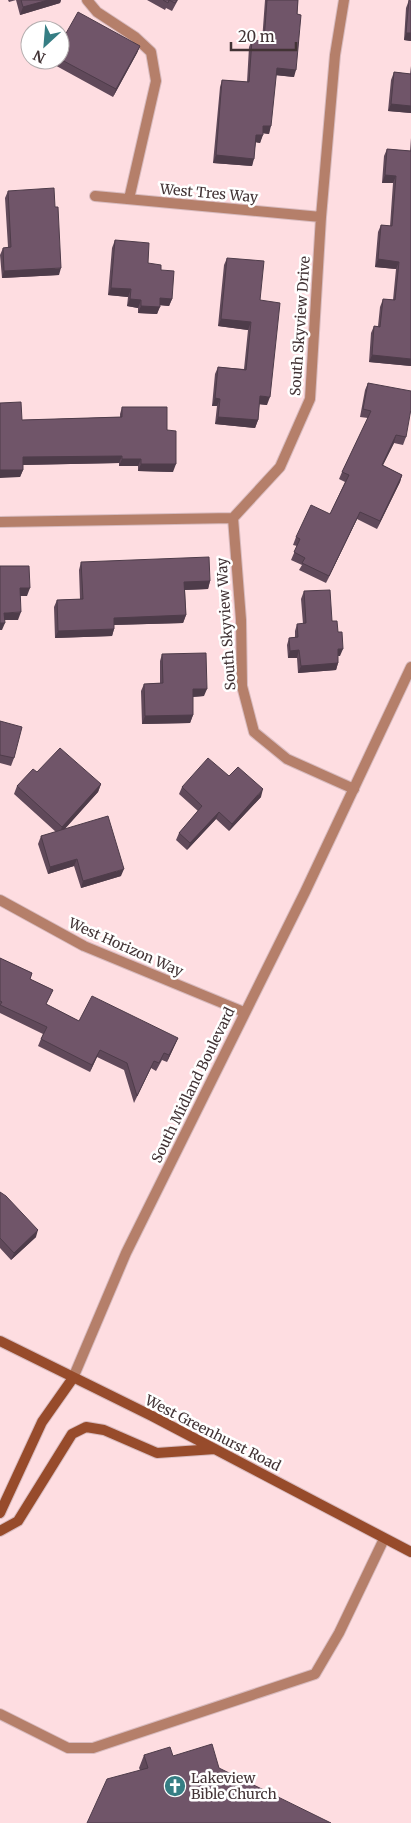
<svg xmlns="http://www.w3.org/2000/svg" width="411" height="1823" font-family="Merriweather,serif">
	<rect width="100%" height="100%" fill="#fedde1"/>
	<g fill="none" stroke-linecap="round" stroke-linejoin="round">
		<g stroke="#d8bbbf" stroke-width="12">
			<path id="service" d="M0,1714L68,1748H93L315,1674L339,1633L384,1539"/>
		</g>
		<g stroke="#d8bbbf" stroke-width="12">
			<path id="minor" d="M87,0L97,12L135,37L151,52L156,81L129,199
				M95,196L321,217
				M233,518L241,620L242,686L254,732L287,759L354,789
				M0,522L233,518L280,467L310,399L321,217L335,55L344,0
				M0,900L84,946L244,1012"/>
		</g>
		<g stroke="#d8bbbf" stroke-width="12">
			<path id="tertiary" d="M73,1378L126,1253L305,892L411,667"/>
		</g>
		<g stroke="#d8bbbf" stroke-width="12">
			<path id="secondary" d="M0,1341L152,1416L411,1552
				M0,1513L42,1422L73,1378
				M0,1531L18,1521L72,1434L86,1427L104,1430L157,1453L215,1449"/>
		</g>
		<use href="#service" stroke="#b57f6a" stroke-width="10"/>
		<use href="#minor" stroke="#b57f6a" stroke-width="10"/>
		<use href="#tertiary" stroke="#b57f6a" stroke-width="10"/>
		<use href="#secondary" stroke="#974b2b" stroke-width="10"/>
	</g>
	<path fill="#60495a" d="M8,0H61L60,3L20,15L16,0L9,2Z
		M147,0H178L172,11L166,8L165,10Z
		M265,0H298L294,77L276,75L269,134L263,133L260,143L256,142L252,166L213,163L220,87L222,80L247,82L249,47L252,40L262,41Z
		M409,0L411,41L404,40L406,8Z
		M60,44L140,46L137,53L113,97L51,63L52,60H60Z
		M411,66V113L388,111L391,80L394,72L410,74Z
		M411,138V366L369,362L371,333L374,326H378L380,307L383,299L393,300L396,269L375,267L378,232L381,225L390,226L393,183H382L384,156L387,149L410,151Z
		M8,191L59,275L2,278L0,255L3,248L8,247L5,198Z
		M115,240L148,263L161,270L172,299L169,306L160,305L157,314L138,313V308L127,306L128,297L108,295L112,248Z
		M227,258L260,300L267,405L259,404L258,420L255,428L215,424L217,406H212L215,374L218,367L244,369L248,330L218,326L224,265Z
		M368,383L406,437L403,445L394,443L383,465L402,475L400,482L377,529L357,519L326,583L299,570L302,565L291,560L297,546L293,545L296,537L330,514L345,482L339,479L342,472L368,418L360,417L365,390Z
		M122,407L167,430L173,472L138,471V466H119V463L23,465V470L20,477L22,420L120,417V414Z
		M81,562L210,581L208,589L185,590L186,615L183,623L114,625V629L112,636L55,638L54,607L57,600L80,599L79,570Z
		M304,591L332,621L340,656H338V663L336,670L298,673L297,658H288L287,645L289,638L295,637V631L297,624H303L301,599Z
		M162,654L204,696L193,697V715L190,723L142,724L141,691L144,684L160,683V661Z
		M0,721L14,758L11,766L0,763Z
		M37,772L101,784L98,792L64,830L121,876L81,888L74,866L48,874L38,844L41,836L56,832L14,794L17,786Z
		M229,776L261,797L229,831L216,819L187,850L176,840L179,833L198,811L179,794L182,787Z
		M0,958L32,973L30,979L53,990L46,1004L79,1021L178,1038L167,1062L162,1060L156,1071L151,1068L134,1103L124,1070L97,1057L90,1072L38,1046L43,1034L0,1013Z
		M0,1192L36,1237L11,1260L0,1248Z
		M144,1755L173,1756L219,1768L140,1770L139,1768Z"/>
	<path fill="#4e3c4a" d="M48,0H61L60,3L20,15L23,7Z
		M406,33H411V41L404,40Z
		M140,46L137,53L113,97L116,89Z
		M277,68L296,70L294,77L274,75Z
		M391,104L411,106V113L388,111Z
		M263,126H271L269,134L261,133Z
		M256,135H263L260,143L254,142Z
		M216,155L254,159L252,166L213,163Z
		M385,175L396,176L393,183H382Z
		M378,259L399,262L396,269L375,267Z
		M61,268L59,275L2,278L4,271Z
		M111,288L131,289L128,297L108,295Z
		M160,298L172,299L169,306L158,305Z
		M130,299L141,300L138,308L127,306Z
		M141,306L160,307L157,314L138,313Z
		M221,319L251,322L248,330L218,326Z
		M372,355L411,359V366L369,362Z
		M260,396L270,397L267,405L257,404Z
		M215,398L220,399L217,406H212Z
		M218,417L258,420L255,428L215,424Z
		M396,435L394,443L379,473L382,465Z
		M122,456L119,463L20,465L23,457Z
		M122,459H141L138,466H119Z
		M141,464H176L173,472L138,471Z
		M0,470H23L20,477L0,478Z
		M402,475L400,482L377,529L380,521Z
		M360,512L357,519L326,583L329,576Z
		M210,581L208,589L182,590L184,582Z
		M20,588H30L27,596H17Z
		M21,612L18,620H2L4,613Z
		M186,615L183,623L111,625L114,618Z
		M0,623H5L2,630H0Z
		M114,629L112,636L55,638L58,631Z
		M338,649H343L340,656H335Z
		M299,650L297,658H288L290,651Z
		M338,663L336,670L298,673L301,666Z
		M193,689H207L204,696L190,697Z
		M193,715L190,723L142,724L145,716Z
		M101,784L98,792L59,835L62,827Z
		M263,789L261,797L229,831L232,824Z
		M219,812L216,819L187,850L190,843Z
		M77,859L74,866L48,874L50,867Z
		M124,869L121,876L81,888L83,881Z
		M178,1038L175,1045L167,1062L169,1055Z
		M100,1050L97,1057L90,1072L92,1065Z
		M38,1230L36,1237L11,1260L14,1253Z"/>
	<path fill="#705569" stroke="#4e3c4a" d="M21,0H48L23,7Z
		M163,0H177L175,3L169,0L168,3Z
		M267,0H298L297,14L301,15L296,70L277,68L271,126H263V135H256L254,159L216,155L222,80L249,82L252,40L264,41Z
		M409,0L411,1V33H406Z
		M78,12L140,46L116,89L60,59V44Z
		M394,72L411,74V106L391,104Z
		M387,149L411,151V359L372,355L374,326L380,327L383,299L395,300L399,262L378,259L381,225L392,226L396,176L385,175Z
		M54,188L55,207H58L61,268L4,271L3,248L11,247L8,191Z
		M115,240L149,243L148,263L161,265V270L174,271L172,299L160,298V307L141,306V300L130,299L131,289L111,288Z
		M227,258L264,261L260,300L280,303L270,397L260,396L258,420L218,417L220,399L215,398L218,367L246,370L251,322L221,319Z
		M368,383L411,391V409L406,437L396,435L382,465L402,475L380,521L360,512L329,576L302,563L305,558L294,552L300,539L296,537L311,505L330,514L349,475L342,472L371,411L363,409Z
		M21,402L22,420L122,417V407H167V430L176,431V464H141V459H122V456L23,457V470H0V403Z
		M209,557L210,581L184,582L186,615L114,618V629L58,631L57,600L83,599L81,562Z
		M0,566H29L30,588H20L21,612L4,613L5,623H0Z
		M330,590L332,621H337L338,632H342L343,649H338V663L301,666L299,650L290,651L289,638L298,637L297,624L306,623L304,591Z
		M206,653L207,689H193V715L145,716L144,684L163,683L162,654Z
		M0,721L22,727L14,758L0,755Z
		M60,748L101,784L62,827L17,786L33,769L37,772Z
		M208,758L229,776L238,767L263,789L232,824L219,812L190,843L179,833L202,806L182,787Z
		M108,816L124,869L83,881L77,859L50,867L41,836Z
		M0,958L32,973L30,979L53,990L46,1004L79,1021L92,996L178,1038L169,1055L164,1053L159,1063L154,1061L137,1096L127,1063L100,1050L92,1065L41,1039L47,1027L0,1005L2,1002L0,1001Z
		M0,1192L6,1196L38,1230L14,1253L0,1238Z
		M212,1744L219,1768L331,1823H87L107,1779L148,1768L144,1755L170,1747L173,1756Z"/>
	<defs>
		<g id="church-disc" transform="scale(1.125)"><circle r="9.5" fill="#367e84" stroke="#fff"/><path d="M-1.2-6h2.4v3.5h3.3v2.4h-3.3V6h-2.4V-.1h-3.3v-2.4h3.3Z" fill="#fff"/></g>
	</defs>
	<g fill-rule="evenodd">
		<use href="#church-disc" x="175" y="1786"/>
	</g>
	<g text-anchor="middle" dominant-baseline="central" stroke-width="5" stroke-linejoin="round" paint-order="stroke">
		<g font-size="14" fill="#423335" stroke="#fff">
			<text transform="translate(209 193) rotate(5)">West Tres Way</text>
			<text transform="translate(300 326) rotate(-86)">South Skyview Drive</text>
			<text transform="translate(226 624) rotate(-94)">South Skyview Way</text>
			<text transform="translate(126 947) rotate(24)">West Horizon Way</text>
			<text transform="translate(193 1085) rotate(-64)">South Midland Boulevard</text>
			<text transform="translate(213 1433) rotate(27)">West Greenhurst Road</text>
		</g>
		<g font-size="14" fill="#423335" stroke="#fff" text-anchor="start">
			<text x="191" y="1778">Lakeview<tspan x="191" dy="16">Bible Church</tspan></text>
		</g>
	</g>
	<g transform="translate(45 45) rotate(206)"><circle r="24" fill="#ffffff" stroke="#b3adae"/>
	<path d="M0-4L9 19L0 12L-9 19Z" fill="#367e84"/>
	<text y="-8" font-size="14" font-weight="bold" text-anchor="middle" fill="#423335">N</text>
	</g>
	<path d="M231 42v8h65v-8" fill="none" stroke="#423335" stroke-width="2.5"/>
	<text x="238" y="42" font-size="15" fill="#423335" stroke="#ffffff" stroke-width="4" paint-order="stroke">20 m</text>
</svg>
